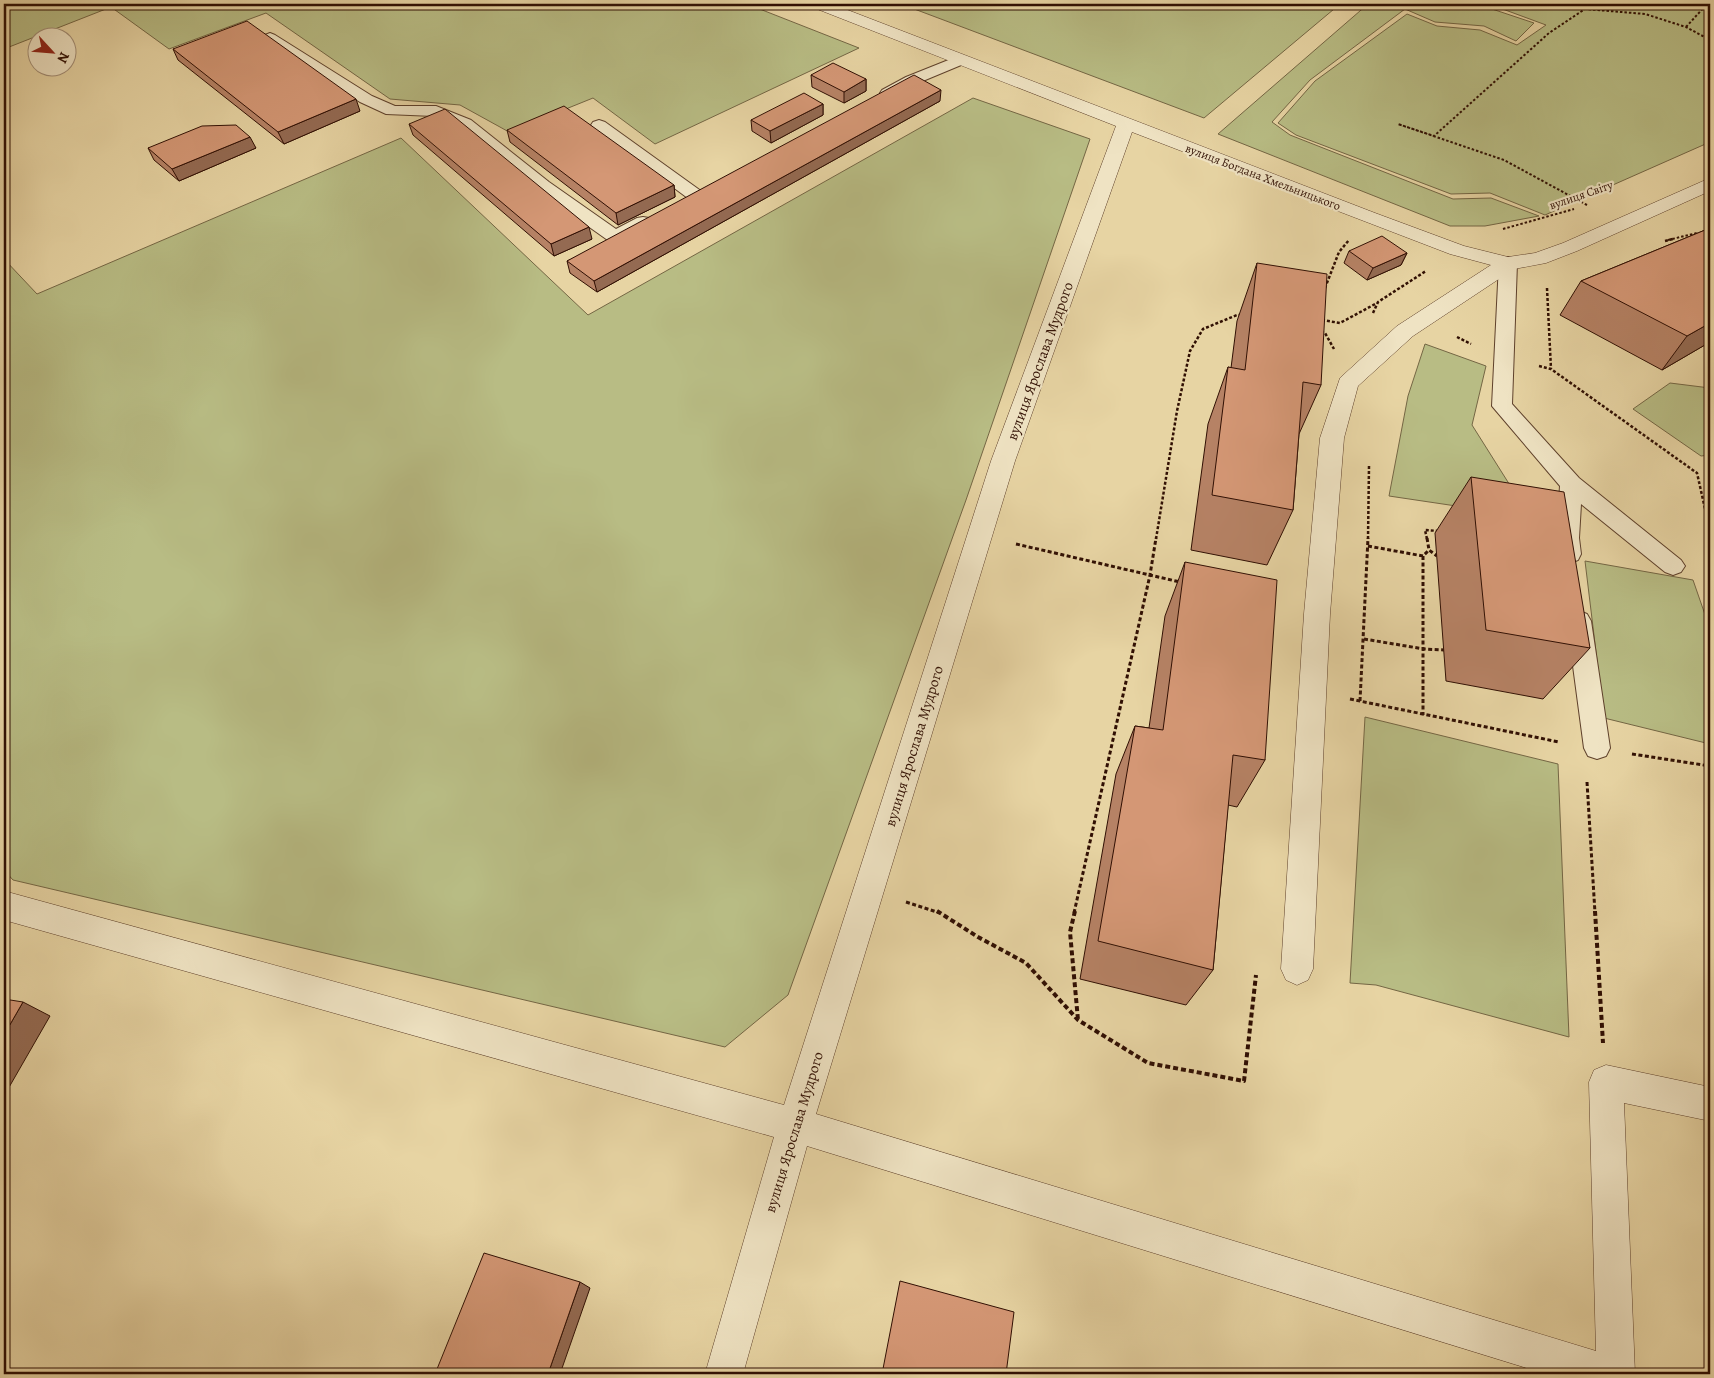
<svg xmlns="http://www.w3.org/2000/svg" width="1714" height="1378" font-family="Alegreya,serif">
	<rect width="100%" height="100%" fill="#e7d4a3"/>
	<filter id="stains"><feTurbulence type="fractalNoise" baseFrequency=".004" numOctaves="4"/><feColorMatrix values="0 0 0 0 .2 0 0 0 0 .09 0 0 0 0 .02 0 0 0 .5 -.17"/></filter>
	<radialGradient id="worn" r=".72"><stop offset=".6" stop-color="#630" stop-opacity="0"/><stop offset="1" stop-color="#630" stop-opacity=".3"/></radialGradient>
	<path fill="#b8bc84" stroke="#746644" d="M4,4H747L859,48L655,144L593,98L509,132L460,105L390,99L266,13L169,49L111,7L4,49Z
		M901,4H1340L1204,118Z
		M1368,4H1477L1534,23L1516,41L1484,26L1435,22L1405,9L1310,80L1272,122L1290,135L1453,199L1491,198L1539,216L1485,226H1450L1218,134Z
		M1489,4H1710V142L1545,215L1490,193L1451,194L1296,135L1278,123L1315,81L1407,14L1437,26L1480,30L1517,45L1546,25Z
		M973,98L1090,139L966,500L788,995L725,1047L13,880L4,870V259L37,294L401,138L588,315Z
		M1425,344L1486,366L1472,425L1530,517L1389,496L1408,396Z
		M1670,383L1710,388V455L1701,456L1633,409Z
		M1585,561L1693,580L1710,629V744L1604,718Z
		M1365,717L1558,764L1569,1037L1376,985L1350,983Z"/>
	<g fill="none" stroke-linecap="round" stroke-linejoin="round">
		<g stroke="#5e402b" stroke-width="2">
			<path id="lane" d="M270,33L275,35L372,96L395,106H436L471,120L549,182L616,229L637,218L643,217L649,218L652,222L649,226C637,232 623,244 609,241L537,190L459,126L434,116L386,114L360,102L265,41L262,38L265,35Z
				M961,55L966,57L969,60L966,63L918,83L894,96H882L880,93L882,90L906,77Z
				M599,120L605,122L701,191L704,195L701,199L695,200L689,199L593,128L591,125L593,122Z
				M1508,257L1515,259L1517,263L1512,404L1579,478L1681,560L1685,566L1681,572L1673,575L1665,572L1581,504L1579,538L1581,554L1578,560L1570,563L1562,560C1551,540 1559,508 1560,486L1492,406L1499,263L1501,259Z
				M1579,611L1587,614L1591,621L1610,748L1606,756L1597,759L1588,756L1584,748L1567,621L1571,614Z"/>
		</g>
		<g stroke="#5e402b" stroke-width="1">
			<path id="street" d="M810,4H832L1375,213L1464,246L1508,257L1535,253L1563,243L1710,178V191L1577,251L1546,263L1514,269L1413,336L1358,386L1344,438L1330,614L1313,969L1308,980L1297,985L1286,980L1281,969L1304,614L1320,438L1340,378L1397,326L1491,265L1450,254L1132,132L1015,461L816,1114L1596,1351L1589,1082L1594,1070L1606,1065L1710,1087V1121L1624,1103L1635,1374H1546L807,1146L743,1374H705L774,1137L4,920V891L784,1105L991,461L1116,126L812,7Z"/>
		</g>
		<path stroke="#300f03" stroke-width="2" stroke-dasharray="2.5 2" stroke-linecap="butt" d="M1586,9L1594,4
			M1686,27L1707,4
			M1587,205L1504,160L1398,124L1434,136L1549,33L1585,9L1645,14L1686,27L1710,40
			M1503,229L1574,209
			M1668,240L1697,233"/>
		<path stroke="#300f03" stroke-width="2.5" stroke-dasharray="3 2" stroke-linecap="butt" d="M1665,241L1673,239
			M1325,288L1339,252L1349,240
			M1547,288L1551,369
			M1373,313L1378,302L1426,271
			M1322,320L1340,323L1377,303
			M1321,331L1325,333L1334,349
			M1457,337L1471,344
			M1539,366L1551,369L1697,473L1710,531
			M1156,539L1177,411L1190,351L1203,329L1237,315H1242
			M1368,539L1369,466
			M1427,539L1425,530L1439,531"/>
		<path stroke="#300f03" stroke-width="3" stroke-dasharray="4 2.5" stroke-linecap="butt" d="M1427,538L1429,550
			M1016,544L1180,582
			M1368,546L1423,556L1429,550L1437,556
			M1423,556V715
			M1364,639L1424,649L1444,650
			M1350,699L1559,742
			M1360,701L1368,538
			M1632,754L1710,766
			M1587,782L1595,913
			M906,902L940,913
			M1074,913L1150,575L1156,538"/>
		<path stroke="#300f03" stroke-width="4" stroke-dasharray="5 3" stroke-linecap="butt" d="M937,911L978,937L1026,963L1078,1020L1148,1063L1244,1081L1256,975
			M1075,911L1070,932L1078,1020
			M1595,911L1603,1043"/>
		<use href="#lane" fill="#efe3c3" fill-rule="evenodd"/>
		<use href="#street" fill="#efe3c3" fill-rule="evenodd"/>
	</g>
	<path fill="#b68265" stroke="#300f03" d="M173,49L360,111L284,144L178,60Z
		M811,75L866,79V91L844,103L812,87Z
		M940,101L597,292L570,273L567,261Z
		M823,104V115L771,143L752,131L751,120Z
		M409,124L592,239L554,256L413,135Z
		M507,130L674,185L675,197L618,225L510,142Z
		M148,148H256L179,181L154,160Z
		M1710,228V342L1662,370L1560,315L1581,281Z
		M1349,251L1407,253L1401,265L1367,280L1344,263Z
		M1257,263L1321,385L1299,434L1293,510L1267,565L1191,550L1208,424L1228,367L1231,368L1237,321Z
		M1471,477L1590,648L1543,699L1446,681L1435,533Z
		M1185,562L1265,760L1237,807L1228,805L1213,970L1186,1005L1080,979L1116,774L1135,726L1149,728L1165,616Z"/>
	<path fill="#946a52" stroke="#300f03" d="M866,79V91L844,103V92Z
		M941,90L940,101L597,292L594,281Z
		M356,99L360,111L284,144L278,132Z
		M823,104V115L771,143L770,131Z
		M250,137L256,148L179,181L172,169Z
		M674,185L675,197L618,225L616,213Z
		M589,227L592,239L554,256L551,244Z
		M1407,253L1401,265L1367,280L1373,268Z
		M1710,323V342L1662,370L1687,336Z
		M23,1002L50,1016L4,1096V1035Z
		M580,1282L590,1288L560,1374H548Z"/>
	<path fill="#d49775" stroke="#300f03" d="M247,21L356,99L278,132L173,49Z
		M833,63L866,79L844,92L811,75Z
		M914,75L941,90L594,281L567,261Z
		M804,93L823,104L770,131L751,120Z
		M564,106L674,185L616,213L507,130Z
		M445,109L589,227L551,244L409,124Z
		M236,125L250,137L172,169L148,148L202,126Z
		M1710,228V323L1687,336L1581,281Z
		M1382,236L1407,253L1373,268L1349,251Z
		M1257,263L1327,274L1321,385L1303,382L1293,510L1212,495L1228,367L1245,370Z
		M1471,477L1564,492L1590,648L1486,630Z
		M1185,562L1277,580L1265,760L1233,755L1213,970L1098,941L1135,726L1163,730Z
		M4,999L23,1002L4,1035Z
		M484,1253L580,1282L548,1374H435Z
		M900,1281L1014,1312L1006,1374H882Z"/>
	<g text-anchor="middle" dominant-baseline="central" stroke-width="4.5" stroke-linejoin="round" paint-order="stroke">
		<g font-size="12" fill="#300f03" stroke="#efe3c3">
			<text transform="translate(1263 177) rotate(21)">вулиця Богдана Хмельницького</text>
			<text transform="translate(1581 195) rotate(-19)">вулиця Світу</text>
		</g>
		<g font-size="15" fill="#300f03" stroke="#efe3c3">
			<text transform="translate(1040 361) rotate(-70)">вулиця Ярослава Мудрого</text>
			<text transform="translate(914 746) rotate(-73)">вулиця Ярослава Мудрого</text>
			<text transform="translate(794 1132) rotate(-73)">вулиця Ярослава Мудрого</text>
		</g>
	</g>
	<rect width="1714" height="1378" fill="none" stroke="#e7d4a3" stroke-width="20"/>
	<rect x="5" y="5" width="1704" height="1368" fill="none" stroke="#300f03" stroke-width="2.5"/>
	<rect x="10" y="10" width="1694" height="1358" fill="none" stroke="#300f03"/>
	<g transform="translate(52 52) rotate(116)"><circle r="24" fill="#efe3c3" stroke="#a38e76"/>
	<path d="M0-4L9 19L0 12L-9 19Z" fill="#8f2418"/>
	<text y="-8" font-size="14" font-weight="bold" text-anchor="middle" fill="#300f03">N</text>
	</g>
	<rect width="100%" height="100%" filter="url(#stains)"/>
	<rect width="100%" height="100%" fill="url(#worn)"/>
</svg>
